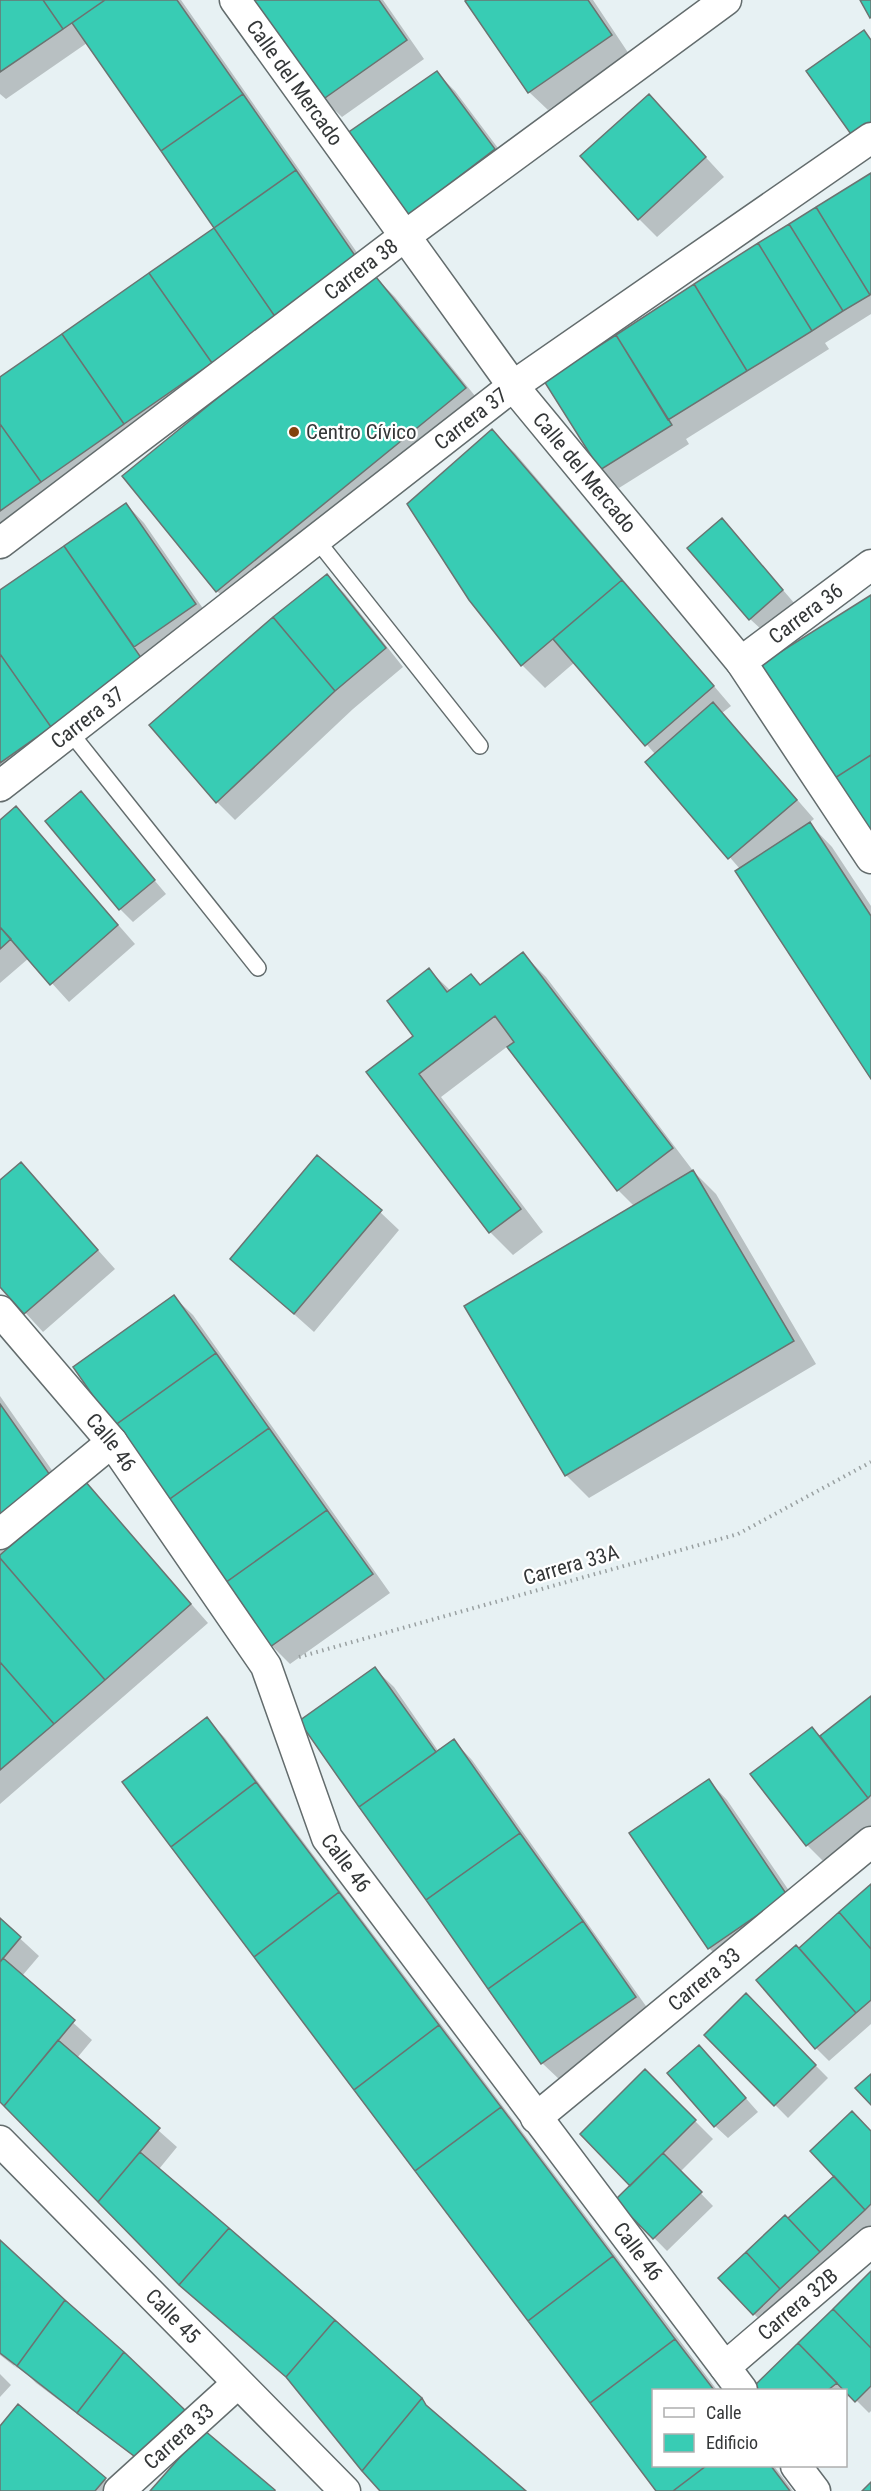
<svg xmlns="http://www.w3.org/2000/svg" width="871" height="2491" font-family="'Roboto Condensed',sans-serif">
	<rect width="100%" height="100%" fill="#e7f1f3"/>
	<path fill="#0003" d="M0,0H181L372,274L395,297L488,412L240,614L217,591L124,476L284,347L0,542V379L216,228L87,43L6,99L0,94Z
		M254,0H383L424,59L342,117L323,99Z
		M470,0H593L629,54L548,110L529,92Z
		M437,73L455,91L513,168L402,220Z
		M649,96L724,177L657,237L639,219Z
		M871,175V314L825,343L829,349L686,439L689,444L619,488L601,470Z
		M492,431L515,453L731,706L722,713L814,819L809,823L832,847L871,906V1076L740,869L647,762L655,754L575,662L545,688L522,665Z
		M126,504L144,523L213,623L151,666L162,681L69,745L72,750L0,801V592Z
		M734,533L795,604L763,631L750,619Z
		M327,576L345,594L403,667L353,709L235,820L217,802Z
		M81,793L166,894L133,922L120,909Z
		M16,808L135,944L69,1002L29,958L0,983V822Z
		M523,954L546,977L694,1172L716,1194L816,1364L589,1498L566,1475L634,1206L618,1190L508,1046L441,1097L543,1232L513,1255L490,1232L368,1073L415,1036L429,970L451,991L481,986Z
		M21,1164L115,1269L43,1332L0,1285V1182Z
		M380,1212L399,1230L314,1332L232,1259Z
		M174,1297L193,1315L390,1593L290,1664L272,1646Z
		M0,1396L70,1496L85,1483L208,1623L0,1804Z
		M375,1669L394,1687L439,1752L454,1741L472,1760L653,2016L561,2081L542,2063L301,1722Z
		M871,1698V1828L826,1864L807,1845L752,1775L811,1729L820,1738Z
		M207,1719L225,1738L717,2390H654V2466H774L793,2491H658Z
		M709,1781L727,1800L805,1914L727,1966L709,1948Z
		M871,1887V2024L829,2061L816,2048L799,1950Z
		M0,1920L39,1956L22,1976L92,2040L77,2058L177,2147L159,2169L523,2491H382L294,2384L200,2303L0,2100Z
		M746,1995L828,2078L788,2118L706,2035Z
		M712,2060L758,2112L728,2138L715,2126Z
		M645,2071L713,2139L680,2172L713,2206L667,2251L617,2200L632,2186Z
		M871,2132V2229L766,2326L754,2314L788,2220L836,2176Z
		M0,2242L152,2470L36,2383L18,2365H14L18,2369L0,2355Z
		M871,2274V2411L869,2413L850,2394L846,2399V2390H752Z
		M0,2374L11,2385L0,2397Z
		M0,2428L105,2479L117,2491H0Z"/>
	<path fill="#38ccb4" stroke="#6b7371" stroke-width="1.5" d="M0,0H43L63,29L0,72Z
		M43,0H105L63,29Z
		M105,0H177L243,94L161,151L72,23Z
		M252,0H379L407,40L322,100Z
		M467,0H588L612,35L528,93L465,1Z
		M860,0H871V17L870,18Z
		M864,30L871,40V135L858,144L806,71Z
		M437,71L495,149L401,221L343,136Z
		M243,94L296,170L214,228L161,151Z
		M649,94L706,157L638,220L580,156Z
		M296,170L358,260L276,318L214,228Z
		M871,173V294L870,295L816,207Z
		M816,207L870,295L843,311L789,224Z
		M789,224L843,311L812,331L758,243Z
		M214,228L276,318L212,363L149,273Z
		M758,243L812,331L747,371L694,284Z
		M372,272L466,388L216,592L122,476Z
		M149,273L212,363L124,424L62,334Z
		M694,284L747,371L668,420L616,335Z
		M62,334L124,424L41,482L0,424V377Z
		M616,335L672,425L600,470L544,381Z
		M0,424L41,482L0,511Z
		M492,429L622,580L521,666L469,600L407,504Z
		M126,503L196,604L134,647L64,546Z
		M722,518L783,590L749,620L687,548Z
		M64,546L144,662L51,727L0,654V590Z
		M327,574L386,648L335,691L273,617Z
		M622,580L714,686L645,746L553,639Z
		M871,595V755L827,783L755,668Z
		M273,617L335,691L216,803L149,725Z
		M0,654L51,727L0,763Z
		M713,702L797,800L728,859L645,762Z
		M871,755V853L827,783Z
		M81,791L155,880L119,910L45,821Z
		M16,806L118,925L50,985L0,927V820Z
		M810,822L871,916V1079L735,871Z
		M0,927L11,939L0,949Z
		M523,952L673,1148L617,1191L507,1047L514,1042L495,1016L419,1074L521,1209L489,1233L366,1072L413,1036L387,1001L429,968L447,992L471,974L480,985Z
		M317,1155L382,1210L294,1314L230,1259Z
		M21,1162L98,1250L24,1314L0,1287V1180Z
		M693,1170L794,1341L565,1476L464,1306Z
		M174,1295L216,1353L114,1426L73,1367Z
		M216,1353L269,1428L167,1501L114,1426Z
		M0,1404L57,1485L0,1525Z
		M269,1428L327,1510L225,1583L167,1501Z
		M85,1481L191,1604L105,1680L0,1558V1555Z
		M327,1510L373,1574L270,1647L225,1583Z
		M0,1558L105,1680L54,1724L0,1662Z
		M0,1662L54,1724L0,1770Z
		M375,1667L436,1752L359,1807L299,1721Z
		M871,1696V1795L868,1798L820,1736Z
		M207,1717L256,1782L171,1847L122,1782Z
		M812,1727L868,1798L806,1846L750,1774Z
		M454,1739L520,1833L426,1900L359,1807Z
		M709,1779L787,1895L708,1949L629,1833Z
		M256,1782L339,1892L254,1957L171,1847Z
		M520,1833L583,1921L488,1989L426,1900Z
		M871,1884V1949L839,1912Z
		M339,1892L439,2025L354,2090L254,1957Z
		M839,1912L871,1949V2000L856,2013L799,1948Z
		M0,1918L21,1937L0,1962Z
		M583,1921L636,1997L541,2064L488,1989Z
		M796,1945L856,2013L815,2049L756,1980Z
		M3,1958L75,2020L4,2106L0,2102V1962Z
		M746,1993L816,2065L774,2106L704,2035Z
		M439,2025L501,2107L415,2171L354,2090Z
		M58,2040L160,2128L98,2202L4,2106Z
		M699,2045L746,2098L714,2127L667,2073Z
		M645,2069L696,2120L630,2186L580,2134Z
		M871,2074V2105L855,2088Z
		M501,2107L613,2256L528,2321L415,2171Z
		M852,2111L871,2131V2204L865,2210L810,2151Z
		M140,2152L229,2228L179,2285L98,2202Z
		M663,2153L702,2192L653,2239L615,2200Z
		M834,2176L865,2210L820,2252L788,2218Z
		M785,2215L820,2252L780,2289L746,2252Z
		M229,2228L335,2320L286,2377L179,2285Z
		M0,2240L65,2300L17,2366L0,2353Z
		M746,2252L780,2289L753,2315L718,2278Z
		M613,2256L675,2339L590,2403L528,2321Z
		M871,2271V2348L833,2309Z
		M65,2300L124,2352L77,2413L17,2366Z
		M833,2309L871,2348V2386L855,2402L798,2343Z
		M335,2320L422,2398L362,2471L286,2377Z
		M675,2339L714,2390H654V2466H706L673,2491H656L590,2403Z
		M798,2343L837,2383L828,2390H750Z
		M124,2352L186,2411L138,2459L77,2413Z
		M422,2398L426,2405L526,2491H380L362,2471Z
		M18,2404L106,2478L95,2491H0V2426Z
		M204,2430L275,2490V2491H150Z
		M706,2466H771L790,2491H673Z
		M871,2482V2491H862Z"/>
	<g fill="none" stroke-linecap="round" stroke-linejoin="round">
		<g stroke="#636c6d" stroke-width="18">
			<path id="service" d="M316,539L480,746
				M70,732L258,968"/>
		</g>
		<g stroke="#636c6d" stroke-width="33">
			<g id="minor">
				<path id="s1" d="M235,0L513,386L741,662L871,858"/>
				<path id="s2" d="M0,543L405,236L726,0"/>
				<path id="s3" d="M741,662L871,565"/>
				<path id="s4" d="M0,786L513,386L871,138"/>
				<path id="s5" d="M0,1311L112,1442L266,1666L327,1838L742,2390"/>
				<path d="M0,1534L112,1442"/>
				<path id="s6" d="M536,2118L871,1842"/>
				<path id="s7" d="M0,2141L345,2491"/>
				<path id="s8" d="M725,2367L871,2242"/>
				<path d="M796,2466L815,2491"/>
				<path id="s9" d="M119,2491L238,2383"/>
			</g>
		</g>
		<path stroke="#99a0a1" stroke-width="4" stroke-dasharray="1.5 4.5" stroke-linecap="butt" d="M299,1657L738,1534L871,1462"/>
		<use href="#service" stroke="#fff" stroke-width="15"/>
		<use href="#minor" stroke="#fff" stroke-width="30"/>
	</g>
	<circle fill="#83420d" stroke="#fff" stroke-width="2" cx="294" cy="432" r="6"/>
	<g text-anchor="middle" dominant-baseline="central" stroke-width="4.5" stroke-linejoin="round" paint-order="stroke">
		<g font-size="21" fill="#343738" stroke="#fff">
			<text stroke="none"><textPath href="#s1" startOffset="102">Calle del Mercado</textPath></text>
			<text stroke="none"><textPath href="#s2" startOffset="453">Carrera 38</textPath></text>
			<text stroke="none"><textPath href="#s4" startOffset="597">Carrera 37</textPath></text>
			<text stroke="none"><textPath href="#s1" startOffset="588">Calle del Mercado</textPath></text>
			<text stroke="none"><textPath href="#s3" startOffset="81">Carrera 36</textPath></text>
			<text stroke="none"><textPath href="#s4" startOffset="111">Carrera 37</textPath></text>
			<text stroke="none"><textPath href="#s5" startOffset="172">Calle 46</textPath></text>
			<text transform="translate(571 1565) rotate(-16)">Carrera 33A</text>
			<text stroke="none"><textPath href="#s5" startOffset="658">Calle 46</textPath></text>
			<text stroke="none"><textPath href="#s6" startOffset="218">Carrera 33</textPath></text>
			<text stroke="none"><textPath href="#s5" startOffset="1144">Calle 46</textPath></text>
			<text stroke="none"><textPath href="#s8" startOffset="96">Carrera 32B</textPath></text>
			<text stroke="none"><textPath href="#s7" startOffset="246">Calle 45</textPath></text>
			<text stroke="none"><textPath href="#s9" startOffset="81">Carrera 33</textPath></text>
		</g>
		<g font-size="21" fill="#343738" stroke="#fff" text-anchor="start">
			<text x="306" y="432">Centro Cívico</text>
		</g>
	</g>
	<rect x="652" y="2389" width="195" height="78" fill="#ffffff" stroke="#aeafaf" stroke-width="1.5"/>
	<rect x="664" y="2408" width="30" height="9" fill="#ffffff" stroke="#aeafaf" stroke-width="1.5"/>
	<text x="706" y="2419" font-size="18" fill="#343738">Calle</text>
	<rect x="664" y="2434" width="30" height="18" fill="#38ccb4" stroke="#aeafaf" stroke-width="1.5"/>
	<text x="706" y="2449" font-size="18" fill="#343738">Edificio</text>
</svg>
